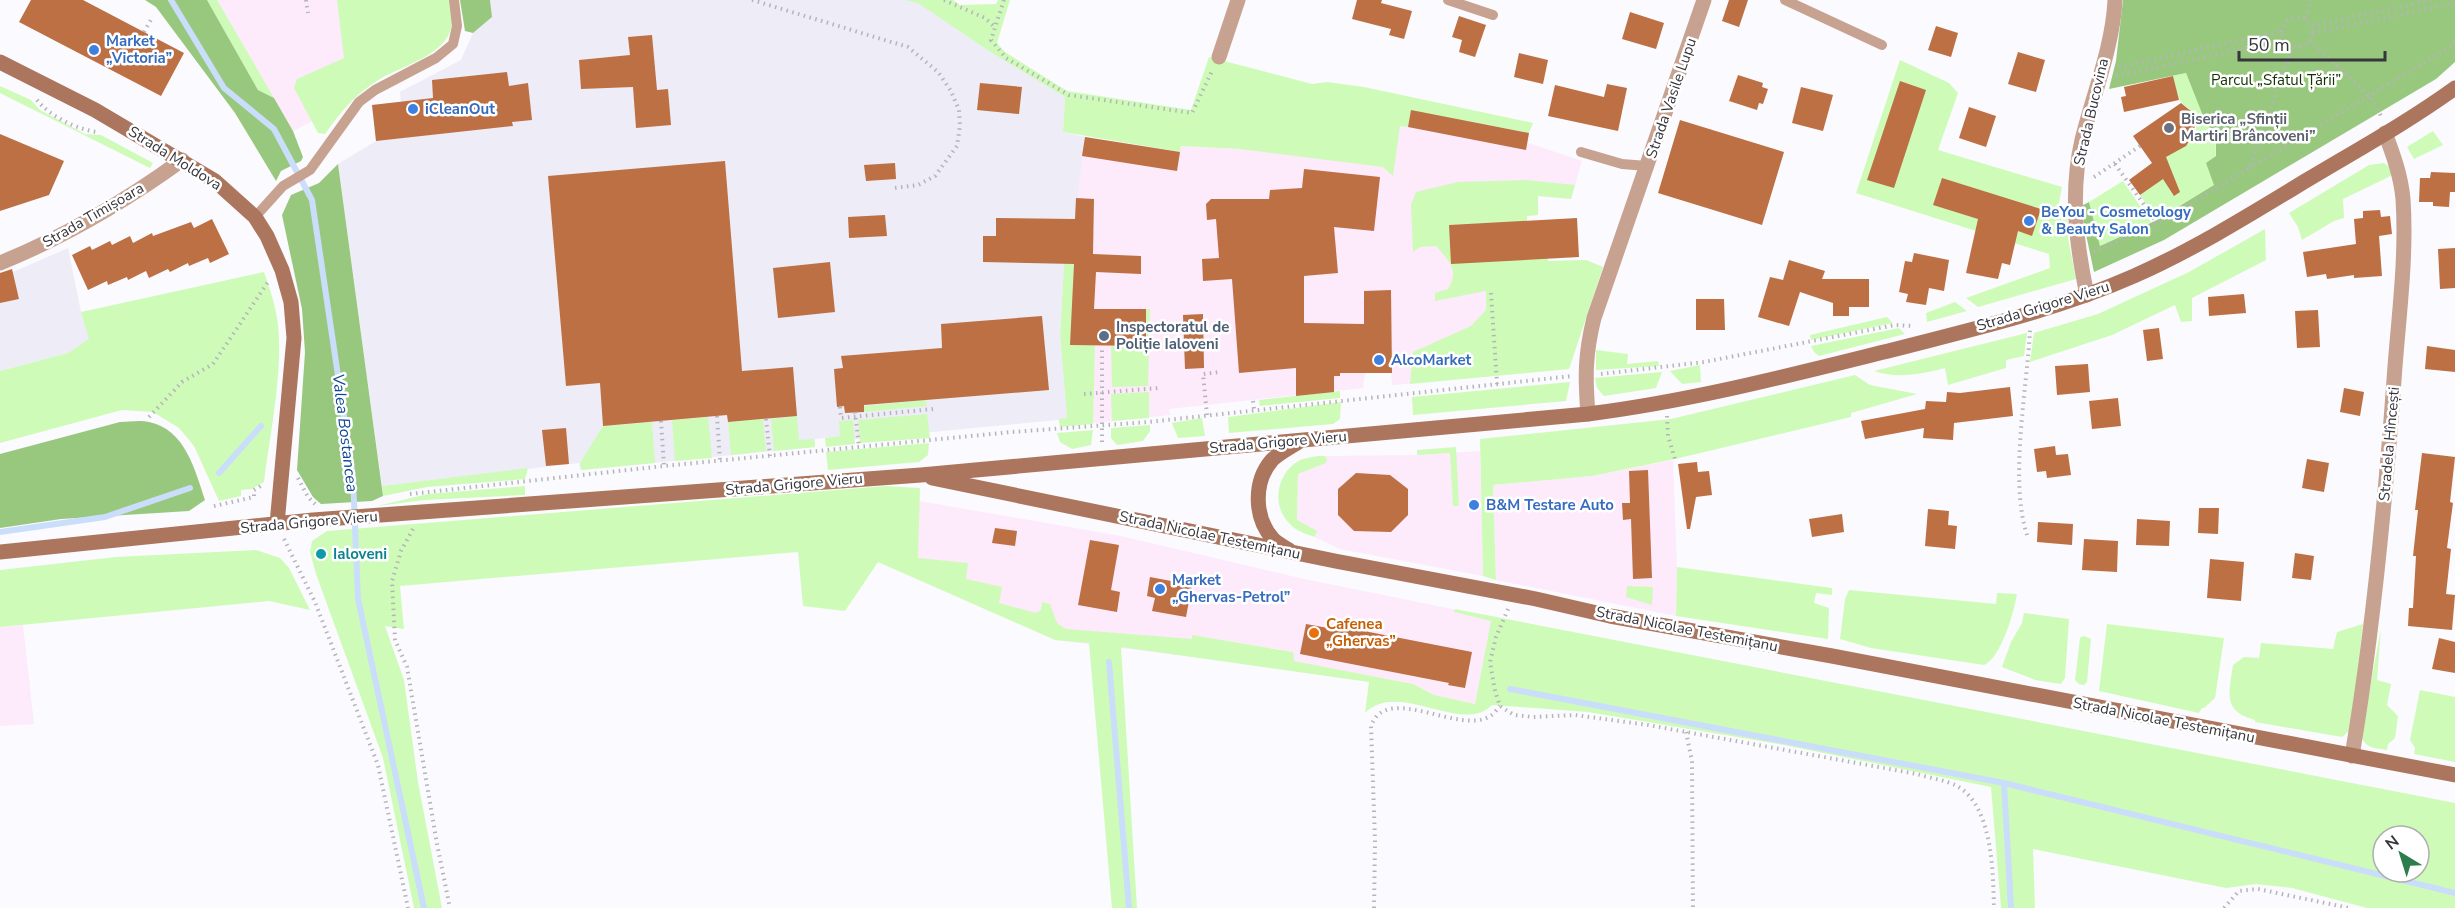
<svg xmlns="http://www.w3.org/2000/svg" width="2455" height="908" font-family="'Nunito Sans',sans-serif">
	<rect width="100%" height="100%" fill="#fbfafe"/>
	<path fill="#fdeafb" d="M207,0H348L355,61L317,119L293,131L274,98Z
		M1411,110L1529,133L1528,143L1582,161L1571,199L1538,196V215L1527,216L1528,229L1548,235V261L1586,260L1603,267L1569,369L1392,385L1391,373H1365L1363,388L1169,409L1170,415L1060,427L1059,419H1067L1060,335L1085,137L1180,152L1181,146L1240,149Z
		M1480,451L1483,576L1340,549L1315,537L1317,535L1297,520L1298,474L1326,463L1327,459L1325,456L1417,455Z
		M1673,460L1677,567L1676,616L1496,580L1493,485L1592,476Z
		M919,501L1121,536L1304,579L1492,617L1475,704L1434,695L1413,684L1293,661V652L1199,636L1195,657L1055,640L917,558Z
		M23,625L34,724L0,726V627Z"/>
	<path fill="#eeecf7" d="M490,0H904L918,2L992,53L1065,97L1063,132L1085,137L1075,219L1064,263L1060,335L1067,419L860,439L840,440L839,436L815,439V447L581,470L579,463L382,486L338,164L376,141L372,105L401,102L400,92L461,60L473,33L492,17Z
		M68,248L81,312L90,339L68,353L0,371V275L13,272Z"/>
	<path fill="#cffbb9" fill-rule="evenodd" d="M207,0H217L274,98L258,90Z
		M337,0H449C450,7 452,16 452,23C449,56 399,66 377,81C354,95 340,113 325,134L318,133L294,88L297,79L344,58Z
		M904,0H953L960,5L996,4L998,0H1010L997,43L1005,52L1067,91L1191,110L1209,57L1312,84L1327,82L1364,87L1533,123L1529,133L1411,111L1408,127L1400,126L1393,176L1383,167L1240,149L1181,146L1180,152L1063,132L1065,97L992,53L918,3Z
		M1900,60L1949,83L1958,93L1938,150L2062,187L2058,208L2067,211L2068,238L2076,279L1978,307L1966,298L2050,268L2049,254L1856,193Z
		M2186,73L2205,121L2216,135L2215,185L2157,220L2140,195L2170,173L2161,151C2183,153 2206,137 2192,113C2189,107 2182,105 2179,99C2176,92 2175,83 2173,76Z
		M0,86L31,100L40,110L85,134L101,135L153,163L150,168L0,93Z
		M2433,131L2443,145L2414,159L2407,147Z
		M2384,163L2390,167L2395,174L2343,199L2344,218L2334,221L2302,240L2298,227L2289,213L2369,165Z
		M1526,180L1575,185L1571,199L1538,196V215L1527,216V221L1450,225L1548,258V261L1586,260L1603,267L1569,369L1410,384L1413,352L1471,326L1486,310V291L1435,301V293L1448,289C1460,270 1448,260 1436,246L1420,247L1413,252L1411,205L1416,192L1458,182Z
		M2123,181L2151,222L2100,246L2089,202Z
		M2265,229L2266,260L2192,298V321L2181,322L2175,305L2112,335L2030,362L2034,333L2098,314L2189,272Z
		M1064,263L1074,264L1072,345H1095L1093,424L1060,427L1059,419L1067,418L1060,335Z
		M264,272C270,289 276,307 278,325C283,373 270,434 264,482L252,489L241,490V496L219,501L194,446L179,428L153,412L122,410L0,443V371L68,353L89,339L81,312Z
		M1955,302L1967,311L1927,322L1926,313Z
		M1146,309H1150L1148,386L1112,387L1111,346H1146Z
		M1887,317L1893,323L1811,340L1810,335Z
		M1899,328L1905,334L1819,356L1814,352L1811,346Z
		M2027,333L2024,356L2006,360V368L1948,385L1945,368C1921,374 1899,379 1874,371Z
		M1596,350L1628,354L1627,364L1658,361L1659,366L1596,370Z
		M1700,365L1701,382L1682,384L1670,371Z
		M1662,372L1656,388L1604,396L1597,388L1595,378Z
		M1855,375L1870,385L1917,394L1851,413V417L1675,459L1592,476L1493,485L1496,580L1483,576L1480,439L1671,419Z
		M1570,382L1566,401L1413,415L1412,397Z
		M1340,391V398L1260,406L1259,400Z
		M1149,392V418L1112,421L1111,394Z
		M926,400L927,406L864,412V406Z
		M1341,402L1340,419L1333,424L1229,433L1228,417Z
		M927,414L930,438L860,443L858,420Z
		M797,416L799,440L814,439L815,447L774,451L771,419Z
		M708,417L712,458L675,461L672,420Z
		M1202,418L1205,436L1178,438L1172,423Z
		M763,419L766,451L731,455L728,422Z
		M853,420L855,444L826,447L825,438L840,436L839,421Z
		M652,422L655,463L581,470L580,463L603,426Z
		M1150,425V431L1143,441L1117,445L1111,438V428Z
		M1093,430L1091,445L1072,449L1060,442L1057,433Z
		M929,443L928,455L919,462L828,470L826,452Z
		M1456,447L1459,506H1453L1450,453L1417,455V450Z
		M1318,456H1325L1327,459L1326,463L1298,474L1297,520L1317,531L1315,537C1306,534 1296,531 1290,524C1271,506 1276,473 1300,460C1305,458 1312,457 1318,456Z
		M528,468L525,479L427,487L383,496L382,486Z
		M525,486V495L425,500L377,506L428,494Z
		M886,486L920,488L918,558L968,563L966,579L1002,587L999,603L1036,613L1041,610L1042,602L1050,604L1057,623L1066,629L1192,639V635L1198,636L1293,652L1294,661L1413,684L1434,695L1475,704L1491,621L1454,612L1455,609L2455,803V908H2367L2292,888L2256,884L2226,888L2033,849L2035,908H2001L1991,787L1784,745L1588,712L1492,705C1462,736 1399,679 1365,713L1369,682L1121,647L1137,908H1112L1089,643L1055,640L878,562L845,611L803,606L798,552L400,586L404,629L385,626L404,680L418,782L442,908H414L383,758L316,574L310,552L312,541L327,531ZM2383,836H2419V872H2383Z
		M256,550L280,558L289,568L310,610L269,601L0,627V570L116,557Z
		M1677,567L1832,588V595L1816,593L1814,603L1829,608L1828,639L1676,616Z
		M1627,586L1653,587L1652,605L1626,597Z
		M1849,590L1996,604L1997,593L2017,594C2014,612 2001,658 1984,665L1871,648L1840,639L1845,599Z
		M2024,613L2069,619L2065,678L2061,684L2035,680L2002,667L2011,642L2022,623Z
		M2107,624L2224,638L2215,698L2204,708H2202L2199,713L2099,691Z
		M2363,624L2352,720L2349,731L2342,737L2255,722V720C2222,711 2229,693 2233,665L2244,657L2259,658L2261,643L2333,649L2337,632Z
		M2381,629L2377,680L2391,684L2387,705L2398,716L2395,738L2388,744L2387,750C2375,748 2365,749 2361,735Z
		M2084,636L2091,639L2087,682L2084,685L2079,684L2075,680L2080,638Z
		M2420,690L2455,697V762L2414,754L2415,748L2410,740Z"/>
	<path fill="#98c87e" d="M145,0H207L258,90L274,98L293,131L303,157L301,161L281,171L276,181L235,113L156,7Z
		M460,0H490L492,17L473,33L465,31Z
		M2123,0H2455V62L2436,79L2164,240L2094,272L2084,225L2083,205L2089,202L2100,246L2157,220L2214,185L2206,163L2216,156V135L2205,121L2186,73L2109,89L2116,61Z
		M338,164L383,496L372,501L321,504L313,497L297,470L305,352L302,309L282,215L291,195L319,183Z
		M120,422C129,422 140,420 149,422C185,429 195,470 205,500L189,511L61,519L0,528V454Z"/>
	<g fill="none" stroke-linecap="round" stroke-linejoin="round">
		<path stroke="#caddfa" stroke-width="6" d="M171,0L224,88L274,129L312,200L353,477L358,599L424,908
			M219,473L261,426
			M0,532L105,517L190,488
			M1109,662L1129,908
			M1510,689L2004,783L2455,893
			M2004,783L2011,908"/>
	</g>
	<path fill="#bc7044" d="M31,0H83L184,53L161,96L19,22Z
		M1357,0H1382L1381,3L1412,11L1404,39L1389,35L1391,29L1352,19Z
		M1729,0H1748L1739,27L1722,21Z
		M1630,12L1664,23L1656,49L1622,39Z
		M1459,16L1486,25L1475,57L1459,52L1462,40L1452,37Z
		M1936,26L1958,33L1951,57L1928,50Z
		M652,35L657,90L668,89L671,125L636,128L633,87L581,89L579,60L630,55L628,37Z
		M2018,52L2045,60L2036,92L2008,84Z
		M1519,53L1548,60L1543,84L1514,77Z
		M507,72L509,86L528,83L532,120L512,122L513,126L376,141L372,105L433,98L432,80Z
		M1738,75L1763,83L1762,87L1768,89L1763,104L1759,103L1757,110L1729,101Z
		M2173,76L2179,100L2124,112L2121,97L2126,96L2124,87Z
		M1900,81L1926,90L1894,188L1867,180Z
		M980,83L1022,87L1019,114L977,110Z
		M1607,84L1627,88L1618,131L1548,116L1555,85L1604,97Z
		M1801,87L1833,95L1823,131L1792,123Z
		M2181,103L2192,112L2194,119L2195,132L2186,146L2166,157L2180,192L2174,196L2163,179L2140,195L2129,180L2152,163L2133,136Z
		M1969,107L1996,116L1986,147L1959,138Z
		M1411,110L1529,133L1526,150L1408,127Z
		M1680,120L1784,152L1762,225L1658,193Z
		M0,134L64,161L49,195L0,211Z
		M1085,137L1180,152L1177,171L1082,156Z
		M725,161L742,371L793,367L797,416L728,422L727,415L603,426L600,383L566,386L548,176Z
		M895,163L896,179L866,181L864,165Z
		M1304,169L1380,177L1374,231L1334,227L1338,273L1304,276V323L1364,324V291L1391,290L1392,373H1340V376H1334V392L1296,396V368L1239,373L1232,279L1203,281L1202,259L1219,258L1216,219L1207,220L1206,204L1211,199H1269L1270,190L1302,188Z
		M2431,172L2455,173V192H2450L2449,207L2433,206V202H2419L2420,178H2430Z
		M1942,178L2041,209L2032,236L2018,231L2010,265L2002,263L1998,279L1966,273L1978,219L1933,205Z
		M1076,198L1094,199L1093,254L1141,256V274L1096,272L1094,309H1146V346L1070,345L1074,264L983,262V236H996V218L1075,219Z
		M2380,210L2381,217L2390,216L2392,234L2379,236L2382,276L2354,278V275L2327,279L2326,274L2307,277L2303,252L2356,244L2354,219L2363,218V211Z
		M885,215L887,236L849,238L848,217Z
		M1577,218L1579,257L1451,264L1449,225Z
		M212,219L229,254L210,263L208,258L189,266L188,263L170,272L168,269L149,278L146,271L128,280L127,277L108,285L107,281L88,290L72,255L90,246L92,250L110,241L112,245L130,236L133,243L152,233L153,236L191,222L194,228Z
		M2455,248V288L2440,289L2438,249Z
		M1914,253L1949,260L1944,291L1929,288L1926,305L1906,302L1908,294L1899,292L1905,261L1912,262Z
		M1789,260L1825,271L1822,279H1869V307H1849V316H1833V303L1800,292L1789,326L1758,317L1770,277L1783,280Z
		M830,262L835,312L778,318L773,268Z
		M12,269L19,299L0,303V273Z
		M2244,294L2246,313L2209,316L2208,297Z
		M1696,299H1724L1725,330H1696Z
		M2318,310L2320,347L2297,348L2295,311Z
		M1203,314L1204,368L1185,369L1183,315Z
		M1042,316L1049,390L864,405V412L845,413L844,406L837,407L834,369L843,368L841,356L942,348L941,324Z
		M2159,328L2163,359L2147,361L2143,330Z
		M2427,346L2455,350V372L2425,369Z
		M2088,364L2090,392L2057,395L2055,366Z
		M2010,387L2013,416L1954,423L1953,440L1923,438L1924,428L1865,439L1861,421L1925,409L1926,401L1946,402L1947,392L1960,393Z
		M2344,388L2364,392L2360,416L2340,412Z
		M2118,398L2121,426L2092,429L2089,401Z
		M566,428L569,464L546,466L542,430Z
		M2055,446L2056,455L2068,454L2071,475L2047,478L2046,471L2037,472L2034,449Z
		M2422,453L2455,457L2450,502L2453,503L2447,548L2451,549L2446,594L2455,595L2452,630L2408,626L2409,608H2413L2416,556H2413L2418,510H2415Z
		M2307,459L2329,463L2324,492L2302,488Z
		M1697,462L1698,472L1709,471L1712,495L1696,497L1690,529H1687L1678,464Z
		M1648,470L1652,578L1633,579L1631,519L1623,520L1622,503H1630L1629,471Z
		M1356,473L1390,475L1408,489V515L1391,532L1354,531L1338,515V489Z
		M2199,508H2219L2218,534L2198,533Z
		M1928,509L1949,511L1948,525L1957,526L1955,549L1925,546Z
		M1842,514L1844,532L1812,537L1809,519Z
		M2137,519L2170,521L2169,546L2136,545Z
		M2038,522L2073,524L2072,545L2037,542Z
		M995,528L1017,531L1015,546L992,543Z
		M2084,539L2118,541L2117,572L2082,570Z
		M1090,540L1119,545L1111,590L1120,592L1117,612L1078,605Z
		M2295,553L2314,556L2311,580L2292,578Z
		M2210,559L2244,562L2241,601L2207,598Z
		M1150,577L1192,585L1186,617L1152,611L1155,598L1147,596Z
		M1306,624L1328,628V624L1472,652L1465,688L1448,685L1449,683L1300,654Z
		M2439,638L2455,642V673L2432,669Z"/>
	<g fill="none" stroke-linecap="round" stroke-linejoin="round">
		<path stroke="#b5b4b9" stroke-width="4" stroke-dasharray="1.5 4.5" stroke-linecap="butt" d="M306,0L308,13
			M752,0L908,47L938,72L951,91L959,110L960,126L957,146L935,176L918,185L894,188
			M944,0L985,18L995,27
			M1004,0L991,40L1006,58L1069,95L1192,113L1213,69
			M2282 32a15 15 0 1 1 30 0a15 15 0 1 1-30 0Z
			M2305,18L2311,0
			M2312,26L2431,0
			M144,32L152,18
			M2313,33L2455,3
			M2310,41L2370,96L2381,116
			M2119,67L2282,31
			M2116,76L2284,40
			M37,100C49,116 78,130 98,132
			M2115,164L2157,223
			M2249,168L2448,48L2455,41
			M2094,177L2140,146
			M2094,252L2173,215L2249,168L2293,46
			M1491,293L1497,384
			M1601,374L1704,362L1895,325L1913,326
			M1084,394L1159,388
			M1253,401L1254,409
			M840,407L841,418L933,409
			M855,412L859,447
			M1207,415L1203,374L1220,372
			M717,416L720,461
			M1667,416L1668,436L1675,459
			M149,417L182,382L213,364L268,282
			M766,419L770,456
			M661,421L664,466
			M1102,442V346
			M298,478L308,497L315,504
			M410,494L664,466L1012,432L1148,422L1572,376
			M214,506L254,497V490L264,484
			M413,529L401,551L392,581L395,640L407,667L437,844L450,908
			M2027,535C2009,480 2027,389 2030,330
			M284,539L315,602L378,765L408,908
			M1508,609L1496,637L1490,662L1495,691L1500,706L1514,715L1533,717L1575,715L1648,725L1917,774C1929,778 1946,780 1957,786C1993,806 1993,873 1994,908
			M1686,732L1692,761L1693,908
			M1374,908L1375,841L1371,726C1387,682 1460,736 1490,716C1494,714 1497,709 1500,706
			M2224,908L2239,891L2258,889L2349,908"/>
		<path stroke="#c7a290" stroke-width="10" d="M1448,0L1493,15
			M1785,0L1882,45
			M1581,152L1622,164L1647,166
			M255,217L283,186L310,170L359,102L375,90L436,58L453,44L457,26L454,0"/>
		<path stroke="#c7a290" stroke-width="15" d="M1219,57L1238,0
			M0,263C64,237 127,200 182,160
			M2087,295C2076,243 2070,192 2082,140C2093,95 2113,46 2115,0
			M1588,414C1585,377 1585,354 1594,318L1704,0
			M2352,756C2373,632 2385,506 2394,380C2398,321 2407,259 2403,199C2401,176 2393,154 2385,133"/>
		<path stroke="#ab765d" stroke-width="15" d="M0,62L95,110L215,181L255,217L267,236L282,270L291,302L294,338L277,524
			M932,478L1335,561L1536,599L1610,616L1832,656L2455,775
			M1289,550C1284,547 1277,543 1273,539C1254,518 1253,482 1272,460C1279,453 1291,447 1300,441
			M0,552L313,520L921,475L1588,414C1691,401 1791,375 1892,350C1973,329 2057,310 2134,276C2195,249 2251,214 2307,180C2357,150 2408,122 2455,88"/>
	</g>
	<g fill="#3f7fe0" stroke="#fff" stroke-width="2">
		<circle cx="94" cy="50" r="6"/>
		<circle cx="413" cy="109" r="6"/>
		<circle cx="2029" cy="221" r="6"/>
		<circle cx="1379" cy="360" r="6"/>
		<circle cx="1474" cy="505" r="6"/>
		<circle cx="1160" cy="589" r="6"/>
	</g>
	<circle fill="#6b7280" stroke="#fff" stroke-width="2" cx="2169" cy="128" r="6"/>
	<circle fill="#5c6f8a" stroke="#fff" stroke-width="2" cx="1104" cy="336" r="6"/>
	<circle fill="#0f9aa8" stroke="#fff" stroke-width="2" cx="321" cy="554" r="6"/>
	<circle fill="#e8710a" stroke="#fff" stroke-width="2" cx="1314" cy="633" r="6"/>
	<g text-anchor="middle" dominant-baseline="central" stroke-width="5" stroke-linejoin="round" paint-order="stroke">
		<g font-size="15" font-weight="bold" fill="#366cbe" stroke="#fff" text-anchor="start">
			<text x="106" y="41">Market<tspan x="106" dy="17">„Victoria”</tspan></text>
			<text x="425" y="109">iCleanOut</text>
			<text x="2041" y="212">BeYou - Cosmetology<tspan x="2041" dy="17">&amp; Beauty Salon</tspan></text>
			<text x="1391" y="360">AlcoMarket</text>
			<text x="1486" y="505">B&amp;M Testare Auto</text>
			<text x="1172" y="580">Market<tspan x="1172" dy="17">„Ghervas-Petrol”</tspan></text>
		</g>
		<g font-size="15" fill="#153300" stroke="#fff">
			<text x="2276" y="80">Parcul „Sfatul Țării”</text>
		</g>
		<g font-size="15" fill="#37353d" stroke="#fff">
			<text transform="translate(1671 98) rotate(-71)">Strada Vasile Lupu</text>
			<text transform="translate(2091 112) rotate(-77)">Strada Bucovina</text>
			<text transform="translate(175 158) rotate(32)">Strada Moldova</text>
			<text transform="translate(93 215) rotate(-30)">Strada Timișoara</text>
			<text transform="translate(2043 306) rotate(-17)">Strada Grigore Vieru</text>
			<text transform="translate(1278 442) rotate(-5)">Strada Grigore Vieru</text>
			<text transform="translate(2389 444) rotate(-85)">Stradela Hîncești</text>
			<text transform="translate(794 484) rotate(-5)">Strada Grigore Vieru</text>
			<text transform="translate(309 522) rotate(-5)">Strada Grigore Vieru</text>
			<text transform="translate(1210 535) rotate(12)">Strada Nicolae Testemițanu</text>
			<text transform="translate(1687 629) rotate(11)">Strada Nicolae Testemițanu</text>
			<text transform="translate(2164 720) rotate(11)">Strada Nicolae Testemițanu</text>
		</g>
		<g font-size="15" font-weight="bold" fill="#5b616d" stroke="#fff" text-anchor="start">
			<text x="2181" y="119">Biserica „Sfinții<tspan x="2181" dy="17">Martiri Brâncoveni”</tspan></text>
		</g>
		<g font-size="15" font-weight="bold" fill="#4e5e75" stroke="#fff" text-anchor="start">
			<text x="1116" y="327">Inspectoratul de<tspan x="1116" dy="17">Poliție Ialoveni</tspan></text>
		</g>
		<g font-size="15" font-weight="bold" fill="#0d838f" stroke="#fff" text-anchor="start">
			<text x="333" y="554">Ialoveni</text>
		</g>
		<g font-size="15" font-weight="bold" fill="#c56008" stroke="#fff" text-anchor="start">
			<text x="1326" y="624">Cafenea<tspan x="1326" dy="17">„Ghervas”</tspan></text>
		</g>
		<g font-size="16" font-style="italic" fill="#0e4595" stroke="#fff">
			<text transform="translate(345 433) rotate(83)">Valea Bostancea</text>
		</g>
	</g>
	<g transform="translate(2401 854) rotate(322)"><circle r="28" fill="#ffffff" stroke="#afaeb1" stroke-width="1.5"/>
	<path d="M0-4.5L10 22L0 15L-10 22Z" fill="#2d7d4d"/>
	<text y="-9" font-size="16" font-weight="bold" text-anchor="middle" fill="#37353d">N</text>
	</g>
	<path d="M2239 51v9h146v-9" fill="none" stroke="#37353d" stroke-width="3"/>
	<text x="2248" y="51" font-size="18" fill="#37353d" stroke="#ffffff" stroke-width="4.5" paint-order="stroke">50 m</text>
</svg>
